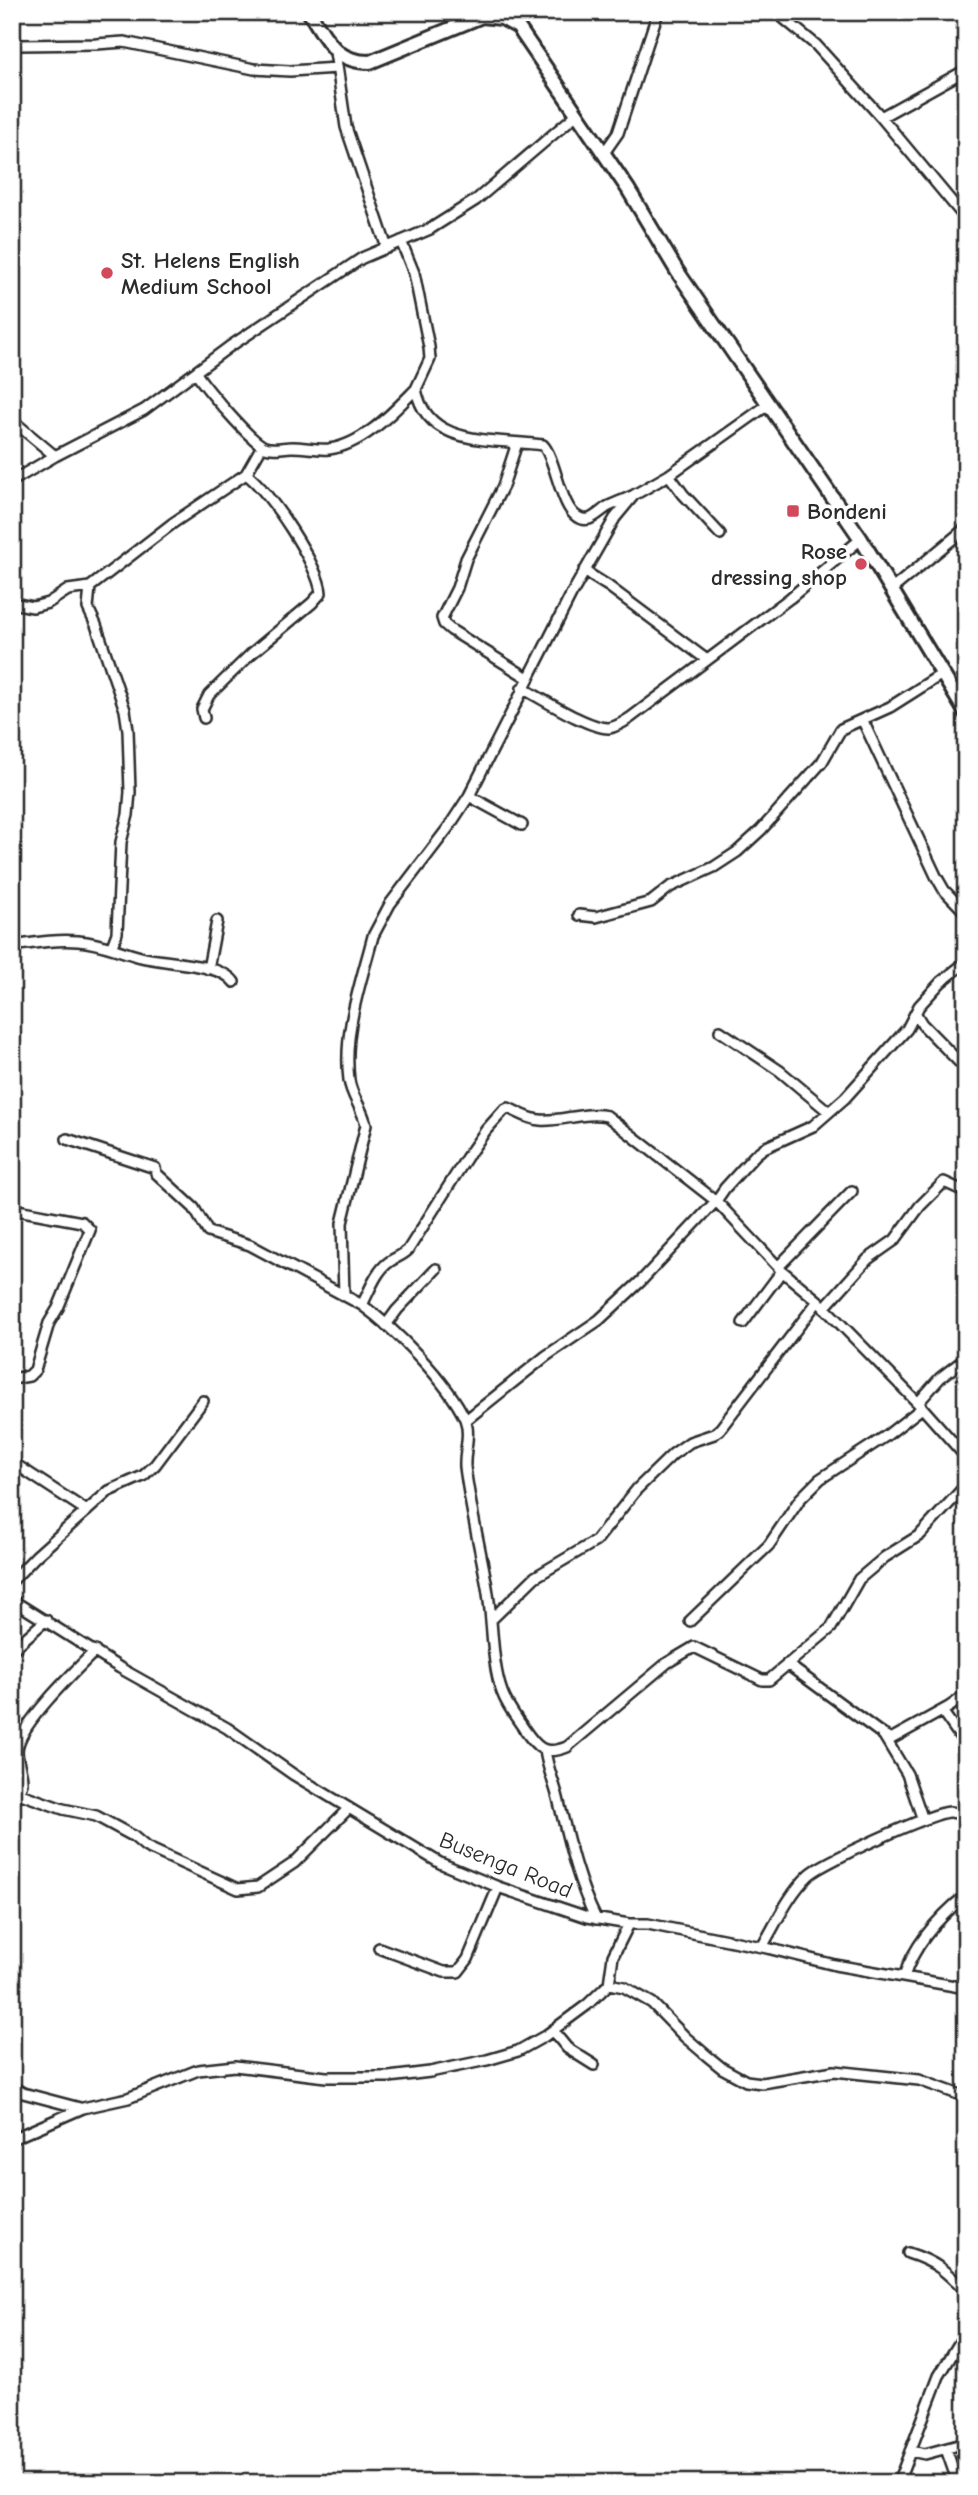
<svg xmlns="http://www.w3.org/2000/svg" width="978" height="2495" font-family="'Comic Neue',sans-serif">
	<rect width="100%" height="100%" fill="#fff"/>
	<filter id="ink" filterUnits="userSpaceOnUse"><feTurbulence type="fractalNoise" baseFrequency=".0143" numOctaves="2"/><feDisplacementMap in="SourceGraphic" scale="14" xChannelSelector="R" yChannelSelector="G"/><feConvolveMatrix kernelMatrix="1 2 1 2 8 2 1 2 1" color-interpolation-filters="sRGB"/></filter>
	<g filter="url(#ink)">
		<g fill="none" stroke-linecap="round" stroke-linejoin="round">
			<g stroke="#2b2b2b" stroke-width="14">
				<path id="minor" d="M776,12L816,45L881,117L966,219
					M12,43L20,45L96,44L124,42L254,69L290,71L337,68
					M335,52L346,127L387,248
					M881,117L966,70
					M604,153L618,133L658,12
					M401,241L414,273L429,347L430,359L416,389C427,449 497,438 543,445C558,461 561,525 589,519C595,517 601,511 607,507C615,503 624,500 632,496
					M196,373C205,387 251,442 265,447C273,450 283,447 292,447C305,447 316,450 329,449C363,445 393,412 416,389
					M12,420L55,456
					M517,443L503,486L466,559L457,588L442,618L444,624L451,630L528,678
					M246,474L262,446
					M669,475L683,494L720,534
					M12,481L55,456L144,410L229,347L362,258L430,229L476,200L577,114
					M584,571L608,586L707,660
					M90,587L88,608L96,625L125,710L128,730L130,792L128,815L121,842L117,933L112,946
					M891,590L966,528
					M12,603L33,607L48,603L68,590L90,587L173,523L246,474C269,490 319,566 321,593L312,603L252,653L209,695L202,709L204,718
					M522,688C541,698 589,729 609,728C616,727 624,722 630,718L790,598L861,539
					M863,721L936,876L944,890L966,913
					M469,796L522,825
					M579,915L596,917L651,902L670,887L714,867L737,852L761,830L822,762L841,729L890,707L942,674
					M12,946C34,943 56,939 78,941C103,943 117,951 141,957C163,963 221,963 234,982
					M208,969L217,921
					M916,1014L922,1024L966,1069
					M720,1031L780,1071L829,1112
					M67,1139L155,1168L156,1173L194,1208L208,1232L250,1245L362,1305C395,1329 448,1382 465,1419C471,1434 464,1451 465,1467C470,1507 480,1547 487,1587C493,1620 491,1662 502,1692C507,1706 516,1717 524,1729C537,1748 544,1756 567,1747L667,1663L694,1647L762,1680H769L831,1628L859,1579L885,1557L920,1535L966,1485
					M12,1209L82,1222L90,1230L58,1308L49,1323L35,1370L29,1376L12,1379
					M778,1267L852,1191
					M344,1295L342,1223L366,1125C363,1109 351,1096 349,1080C343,1030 361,983 373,936L390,904L448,828L469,796L571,595L615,518L634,495L669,475L769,404
					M362,1305C369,1292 376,1271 389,1262C396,1257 402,1256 408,1250L467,1157L486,1130L504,1110L508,1108C518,1112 528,1119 540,1120C562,1122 585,1111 607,1116L716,1201L782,1271L818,1301L918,1403L966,1457
					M824,1308L868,1259L895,1240L920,1206L944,1182L966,1192
					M743,1323L782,1271
					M386,1325L397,1310L436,1269
					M918,1403L940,1378L966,1358
					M466,1420L546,1356L599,1320L641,1281L716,1201L725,1188L756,1154L764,1148L813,1126L845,1098L907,1029L919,1006L941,982L966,962
					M12,1462L87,1511
					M12,1581L36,1556L109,1491L143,1476L155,1465L203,1401
					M12,1600L120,1668L227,1728L294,1775L440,1863L498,1887L587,1917L629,1924H648L767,1948L835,1965L966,1988
					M493,1618L535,1577L596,1541L637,1489L673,1454L690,1442L714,1434L720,1429L818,1301
					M690,1621L769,1545L800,1499L820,1479L886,1436L922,1408
					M12,1650L46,1620
					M787,1664L882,1734L891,1739L949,1707L966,1695
					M942,1711L966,1745
					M884,1736L907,1774L923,1820
					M545,1750C547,1767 554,1782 558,1798C568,1839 577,1881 596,1919
					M18,1793L63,1809L96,1816L133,1836L146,1847L238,1889L258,1887L294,1863L349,1808
					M12,1802C16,1796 21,1790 22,1783C23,1770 14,1758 18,1745C25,1719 75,1671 95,1651
					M762,1947C776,1923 789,1894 809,1875C821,1863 935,1811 950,1812C955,1812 961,1815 966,1816
					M379,1948L444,1972H458L468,1959L498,1887
					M904,1977C914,1944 939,1917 966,1895
					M609,1984L613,1956L629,1924
					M553,2031L567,2048L594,2065
					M12,2087L23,2093L80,2108
					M12,2139L83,2108L128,2098L198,2070L235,2066L326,2077H389L430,2072L487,2060L518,2051L545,2036L587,2005L609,1984L624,1987L652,2003L685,2037L706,2055L722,2068L746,2081L762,2083L834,2071L919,2080L966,2097
					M908,2253C936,2262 946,2271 966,2292
					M946,2449L958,2483
					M910,2451L925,2454L966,2443
					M898,2483L939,2376L966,2332"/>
			</g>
			<g stroke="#2b2b2b" stroke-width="18">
				<path id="major" d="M309,12C327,39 334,62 370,62L482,16L502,18L518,27L628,189L677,271L861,539L966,713"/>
			</g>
			<use href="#minor" stroke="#fff" stroke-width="9"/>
			<use href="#major" stroke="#fff" stroke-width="12"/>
		</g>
	</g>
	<g fill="#d1495b" stroke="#fff" stroke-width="2.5">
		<circle cx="107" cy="273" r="7"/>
		<rect x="786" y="504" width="14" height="14" rx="3.5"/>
		<circle cx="861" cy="564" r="7"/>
	</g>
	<g text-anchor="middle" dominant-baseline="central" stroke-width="7" stroke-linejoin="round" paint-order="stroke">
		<g font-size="23" font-weight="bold" fill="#2b2b2b" stroke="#fff" text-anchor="start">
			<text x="121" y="260">St. Helens English<tspan x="121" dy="26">Medium School</tspan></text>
			<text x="807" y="511">Bondeni</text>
			<text x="847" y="551" text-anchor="end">Rose<tspan x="847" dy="26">dressing shop</tspan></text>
		</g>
		<g font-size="23" fill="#2b2b2b" stroke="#fff">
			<text transform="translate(506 1865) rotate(22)">Busenga Road</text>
		</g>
	</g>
	<rect width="978" height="2495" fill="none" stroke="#fff" stroke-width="42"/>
	<rect x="21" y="21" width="936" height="2453" fill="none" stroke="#2b2b2b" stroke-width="2.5" filter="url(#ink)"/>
</svg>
